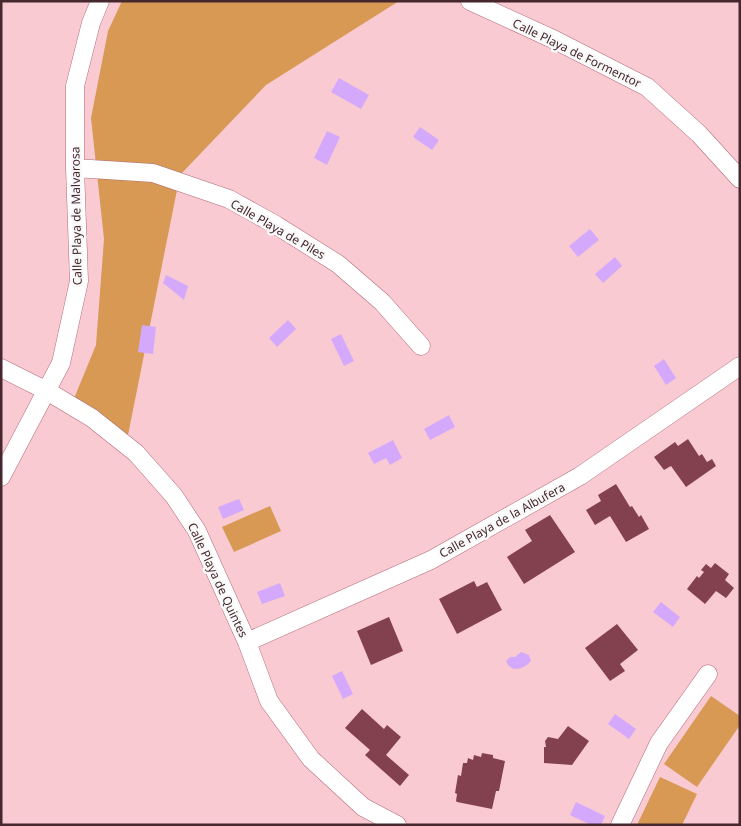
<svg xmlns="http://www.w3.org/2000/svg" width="741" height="826" font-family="'Noto Sans',sans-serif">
	<rect width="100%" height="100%" fill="#facad2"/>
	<path fill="#d79953" d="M122,1H399L266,85L180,175L127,440L73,401L96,345L104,239L91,118L108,31Z
		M270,506L281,531L234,552L222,527Z
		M711,696L740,716V725L697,787L664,764Z
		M660,777L697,794L682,825H637Z"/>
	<path fill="#d4a9fc" d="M339,78L369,95L361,109L331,92Z
		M420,127L439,140L432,150L413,137Z
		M327,131L340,137L327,165L314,158Z
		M590,229L599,240L578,257L569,246Z
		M615,257L622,266L603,283L595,274Z
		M166,275L188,286L184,300L163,283Z
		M288,320L296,329L277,347L269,338Z
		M142,325L156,327L153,354L138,352Z
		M341,334L354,361L344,366L331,339Z
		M664,359L676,378L666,385L654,366Z
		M449,415L455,427L430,440L424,429Z
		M393,440L402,458L390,465L386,458L374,464L368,453Z
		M239,499L244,510L223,519L218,507Z
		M280,583L285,596L262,604L257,592Z
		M661,602L680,617L673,627L653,612Z
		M521,652L529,655L531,661C524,669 511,674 506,661L510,657H515Z
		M342,671L353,694L343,699L332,676Z
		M615,714L636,729L629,739L608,724Z
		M576,802L605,816L601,825H591L570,815Z"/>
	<path fill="#83414f" d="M688,439L699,456L702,454L707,462L712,459L716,466L686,487L671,466L664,470L654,457L675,442L678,446Z
		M616,484L630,507L632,506L639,517L641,515L649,529L626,542L610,516L595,525L586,510L601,501L598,495Z
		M550,515L575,552L524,584L507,557L532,541L525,530Z
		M715,563L729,574L725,580L734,588L726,598L716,591L705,604L687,589L697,576L699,578L704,572L701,570L706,564L711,568Z
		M474,581L477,587L487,582L502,610L457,634L439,599Z
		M389,617L403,651L371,665L357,631Z
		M617,624L638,650L620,664L625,671L610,681L585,648Z
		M362,709L384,729L387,725L401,737L386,755L409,775L400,786L365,755L370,750L345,728Z
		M568,726L589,741L572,765L544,763V747H546L545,741L548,737L558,739Z
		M482,753L493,755V758L505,761L499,791H496L492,809L457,802L456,801L457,794L455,793L458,775L461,776L463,763H467L468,758L473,760L474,755L481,757Z"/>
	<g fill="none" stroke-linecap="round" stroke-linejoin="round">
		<g stroke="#b16a78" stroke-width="19">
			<path id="minor" d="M470,1L555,40L647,87L699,134L740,179
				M75,168L153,173L229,199L276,225L338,264L382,302L421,346
				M1,368L47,391L92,418L136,453L174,496L197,531L247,642L269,701L311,759L363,807L397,825
				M1,477L61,363L79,281L75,168V86L91,23L100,1
				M247,642L431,560L580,476L740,366
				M620,825L659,743L708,674"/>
		</g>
		<use href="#minor" stroke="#fff" stroke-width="18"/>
	</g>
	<g text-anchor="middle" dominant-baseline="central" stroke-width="5" stroke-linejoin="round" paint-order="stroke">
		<g font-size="12" fill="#45272d" stroke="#f9f9f9">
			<text transform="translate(577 53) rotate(26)">Calle Playa de Formentor</text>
			<text transform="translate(76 216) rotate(-91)">Calle Playa de Malvarosa</text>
			<text transform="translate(278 229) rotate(30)">Calle Playa de Piles</text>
			<text transform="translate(502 520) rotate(-29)">Calle Playa de la Albufera</text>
			<text transform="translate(218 580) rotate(65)">Calle Playa de Quintes</text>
		</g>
	</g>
	<rect width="741" height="826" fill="none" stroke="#45272d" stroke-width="5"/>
</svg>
